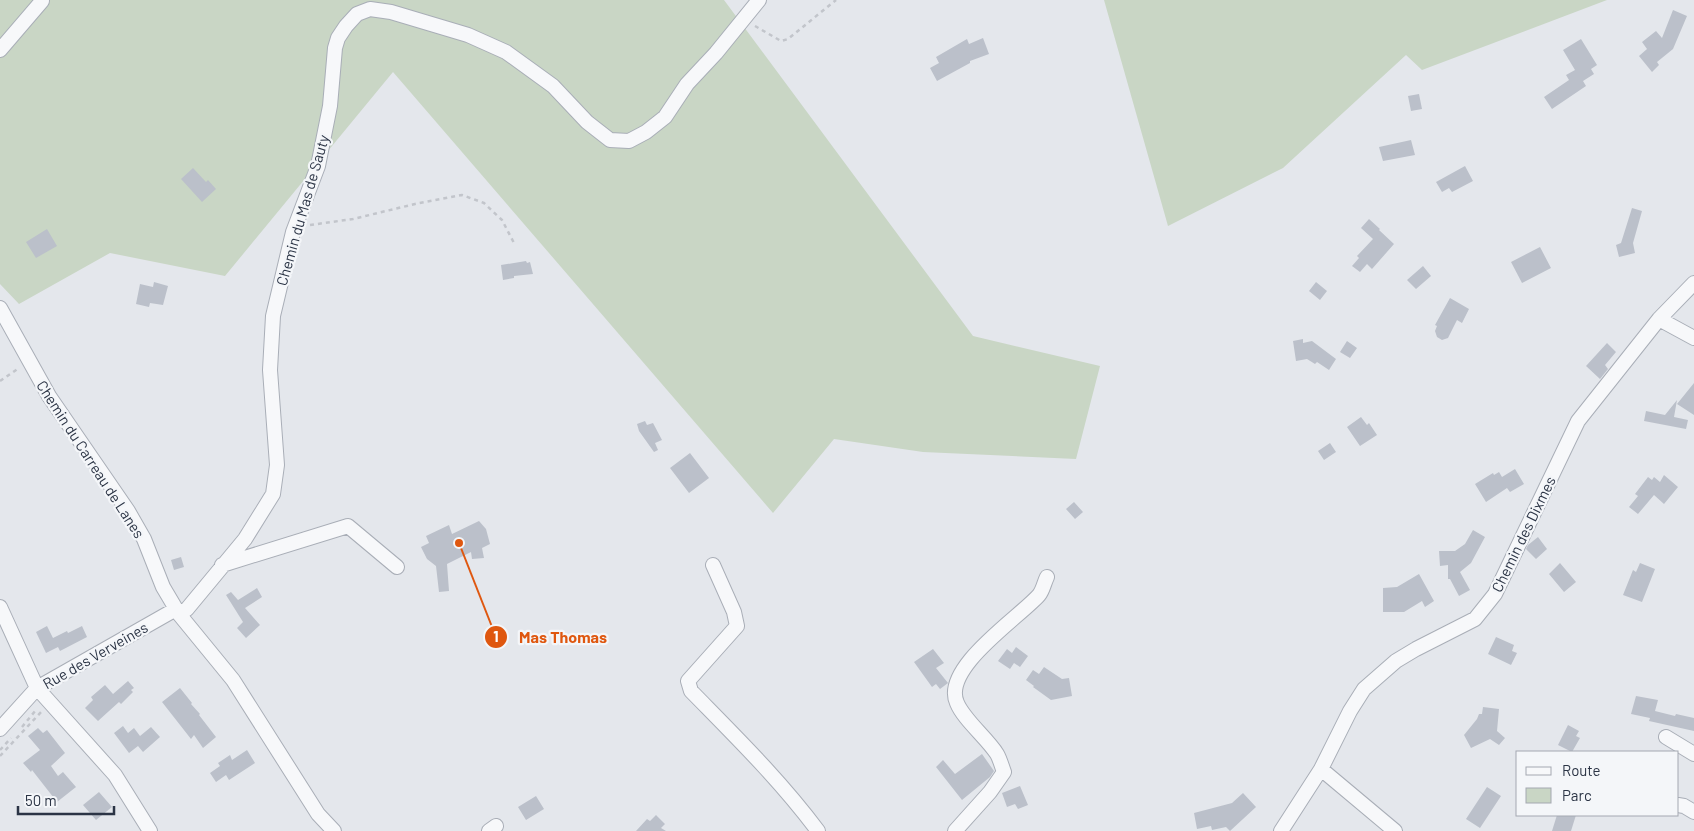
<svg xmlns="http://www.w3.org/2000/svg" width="1694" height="831" font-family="Barlow,sans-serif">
	<rect width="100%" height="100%" fill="#e4e7ec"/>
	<path fill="#c9d6c5" d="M0,0H724L973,336L1100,366L1076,459L923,452L834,439L773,513L393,72L225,276L110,253L19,304L0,284Z
		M1104,0H1607L1422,70L1406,55L1283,168L1168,226Z"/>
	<path fill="#bbc0ca" d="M1673,10L1687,16L1673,49L1657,62L1659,65L1652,72L1639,56L1647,49L1642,42L1656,31L1662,38Z
		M983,38L989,54L970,61V63L937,81L930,68L939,63L936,57L967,39L969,44Z
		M1581,39L1597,65L1591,69L1594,74L1583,81L1586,86L1552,109L1544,97L1569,80L1566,75L1575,70L1563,50Z
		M1419,94L1422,109L1411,111L1408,96Z
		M1411,140L1415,155L1383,161L1379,147Z
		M1465,166L1473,181L1452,192L1449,188L1442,192L1436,182Z
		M193,168L206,182L208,180L216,189L202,202L181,179Z
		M1632,208L1642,211L1633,243L1635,253L1619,257L1616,245L1621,243Z
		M1369,219L1380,229L1379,230L1394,244L1372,269L1367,264L1360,272L1352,266L1359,258L1357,256L1373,239L1361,228Z
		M47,229L57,246L36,258L26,242Z
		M1540,247L1551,268L1522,283L1511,262Z
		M526,261L527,263L530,262L533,274L514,276V278L503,280L501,265Z
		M1423,266L1431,276L1416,289L1407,280Z
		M154,282L168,286L163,305L150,303L149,307L136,304L140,284L153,287Z
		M1316,282L1327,291L1320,300L1309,291Z
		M1450,298L1469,309L1462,323L1457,320L1448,338L1442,340L1437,337L1435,331L1437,326L1435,325Z
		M1303,339V343L1312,341L1336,359L1329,370L1317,362L1315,364L1307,359L1296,361L1293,341Z
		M1347,341L1357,348L1350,358L1340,352Z
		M1607,343L1616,352L1605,365L1608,369L1600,379L1586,366Z
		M1694,383V415L1677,404Z
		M1677,400L1674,417L1688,420L1686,429L1644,421L1646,411L1665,415Z
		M1361,417L1367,425L1369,423L1377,435L1360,446L1347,427Z
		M645,421L647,425L653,423L662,440L655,443L658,450L654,452L639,431L637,424Z
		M1330,443L1336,452L1324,460L1318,451Z
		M690,453L709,478L689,493L670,468Z
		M1515,469L1524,484L1510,492L1507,488L1486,502L1475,484L1493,473L1494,475L1499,472L1502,477Z
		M1664,475L1678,487L1664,504L1654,495L1638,514L1629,507L1638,496L1635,494L1648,477L1652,480L1654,477L1660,482Z
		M1074,502L1083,512L1075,519L1066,509Z
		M479,521L486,529L490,544L482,548L484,558L472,559L471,552L447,564L449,591L439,592L436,566L427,559L421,547L429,543L426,536L449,525L452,534Z
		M1473,530L1485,537L1471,563L1460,572L1470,590L1459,596L1450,579H1448V565L1440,566L1439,551H1455L1465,544Z
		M1538,537L1547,549L1536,559L1526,549L1528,545Z
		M181,557L184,567L174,570L171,560Z
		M1560,563L1576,582L1564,592L1549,574Z
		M1640,563L1655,569L1642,602L1623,595L1633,570L1636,572Z
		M1419,574L1434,601L1425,607L1422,601L1404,612H1383V588L1397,587Z
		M257,588L262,597L245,608L260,625L246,638L237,628L243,622L226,595L231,592L238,600Z
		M47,626L53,638L67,631L68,633L82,626L87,637L60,651L58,647L46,653L36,632Z
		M1496,637L1514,645L1512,651L1517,653L1511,665L1488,654Z
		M1016,647L1028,656L1020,667L1014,663L1010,669L998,661L1007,649L1012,653Z
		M933,649L944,663L936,668L948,683L940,689L936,684L932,687L914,662Z
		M1044,667L1062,679L1069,678L1072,696L1051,700L1033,687L1034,686L1026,680L1033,670L1039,674Z
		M128,681L134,688L131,690L133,692L121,704L119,702L98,721L85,708L93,700L91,697L105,685L113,694Z
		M180,688L192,703L191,704L200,714L199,715L216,737L203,748L194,735L191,739L162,702Z
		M1636,696L1658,700L1655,711L1675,716L1676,714L1694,718V731L1649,721L1650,718L1631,714Z
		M1483,707L1499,709L1497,731L1505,738L1499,745L1490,739L1471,748L1464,735L1477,719L1479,714H1482Z
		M1568,725L1579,731L1576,736L1580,738L1572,752L1558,745Z
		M123,726L128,733L134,728L140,736L151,727L160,737L143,752L138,746L129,753L114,733Z
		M38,728L43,733L47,730L65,753L51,766L58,776L63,772L76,787L57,802L32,770L31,772L23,763L40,750L28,736Z
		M247,750L255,763L229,780L226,775L216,782L210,773L220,766L218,763L230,755L232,760Z
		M982,754L994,771L990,777L962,800L936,767L943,760L955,774Z
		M1020,786L1028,805L1018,809L1015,804L1007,807L1002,793Z
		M1487,787L1501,796L1480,828L1466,819Z
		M99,792L112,807L96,820L83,805Z
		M1243,793L1256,807L1230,831L1226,827L1212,830L1211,826L1197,829L1194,813L1232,803Z
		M536,796L544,809L526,820L518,807Z
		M656,815L665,824L661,828L666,831H636L647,819L650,821Z
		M1557,815H1576L1571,831H1552Z"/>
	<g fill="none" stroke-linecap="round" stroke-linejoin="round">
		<g stroke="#a9aeb7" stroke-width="16">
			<path id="minor" d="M0,50L42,1
				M0,308L49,396L128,511L144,539L163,587L179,614L233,680L318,814L334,831
				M1659,319L1694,338
				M222,565L348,526L397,567
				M713,565L734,612L737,626L688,681L691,691C735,736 780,780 818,831
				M0,607L37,688L115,775L150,831
				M179,614L187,609L245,539L273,494L277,465L270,370L273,316L293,232L318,166L330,106L335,48L338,38L346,26L357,14L370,9L391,12L468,35L506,52L553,86L587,122L610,140L629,141L646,132L665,117L687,84L716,53L759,0
				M0,729L37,688L176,609
				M1666,737L1694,754
				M1321,769L1395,831
				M1678,805L1684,806L1694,812
				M489,831L496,826
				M955,831L990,792L1004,772C1002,767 1000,759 997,754C987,738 964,720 957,703C941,668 1020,617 1039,595C1043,590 1044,583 1047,577
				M1281,831L1321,769L1350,711L1364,689L1396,661L1416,649L1475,619L1495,594L1578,421L1659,319L1694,283"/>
		</g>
		<path stroke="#c2c5cb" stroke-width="2.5" stroke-dasharray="4 4" stroke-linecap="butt" d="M755,26L781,41L788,39L836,0
			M310,225L353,219L415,204L462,195L484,203L502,220L514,243
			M0,381L19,368
			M22,727L36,710
			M0,750L11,738
			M0,756L42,711"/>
		<use href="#minor" stroke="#f7f8fa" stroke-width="14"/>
	</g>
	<g text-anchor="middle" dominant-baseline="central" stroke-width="4.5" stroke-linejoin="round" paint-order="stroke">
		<g font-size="15" fill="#2b3445" stroke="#f4f6f9">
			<text transform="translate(302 210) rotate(-74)">Chemin du Mas de Sauty</text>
			<text transform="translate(91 459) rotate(57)">Chemin du Carreau de Lanes</text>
			<text transform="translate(1523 534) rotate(-64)">Chemin des Dixmes</text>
			<text transform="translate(95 655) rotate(-30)">Rue des Verveines</text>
		</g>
	</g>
	<path fill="none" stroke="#df570f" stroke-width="2" d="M459 543L496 637"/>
	<g fill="#df570f" stroke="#f4f6f9" stroke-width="2">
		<circle cx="459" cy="543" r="5"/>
		<circle cx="496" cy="637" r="12"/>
	</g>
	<g font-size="15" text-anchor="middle" font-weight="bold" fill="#fff">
		<text x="496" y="642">1</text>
	</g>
	<g font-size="16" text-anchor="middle" font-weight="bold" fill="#df570f" stroke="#f4f6f9" stroke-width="4.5" stroke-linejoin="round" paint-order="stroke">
		<text x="563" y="643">Mas Thomas</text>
	</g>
	<rect x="1516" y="751" width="162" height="65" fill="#f4f6f9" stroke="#a4a8b1"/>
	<rect x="1526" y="767" width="25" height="8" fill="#f7f8fa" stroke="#a4a8b1"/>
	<text x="1562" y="776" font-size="15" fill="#2b3445">Route</text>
	<rect x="1526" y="788" width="25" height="15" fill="#c9d6c5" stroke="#a4a8b1"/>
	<text x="1562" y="801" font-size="15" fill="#2b3445">Parc</text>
	<path d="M18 806v8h96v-8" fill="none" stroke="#2b3445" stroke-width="2.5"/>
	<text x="25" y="806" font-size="15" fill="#2b3445" stroke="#f4f6f9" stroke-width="4" paint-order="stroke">50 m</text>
</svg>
